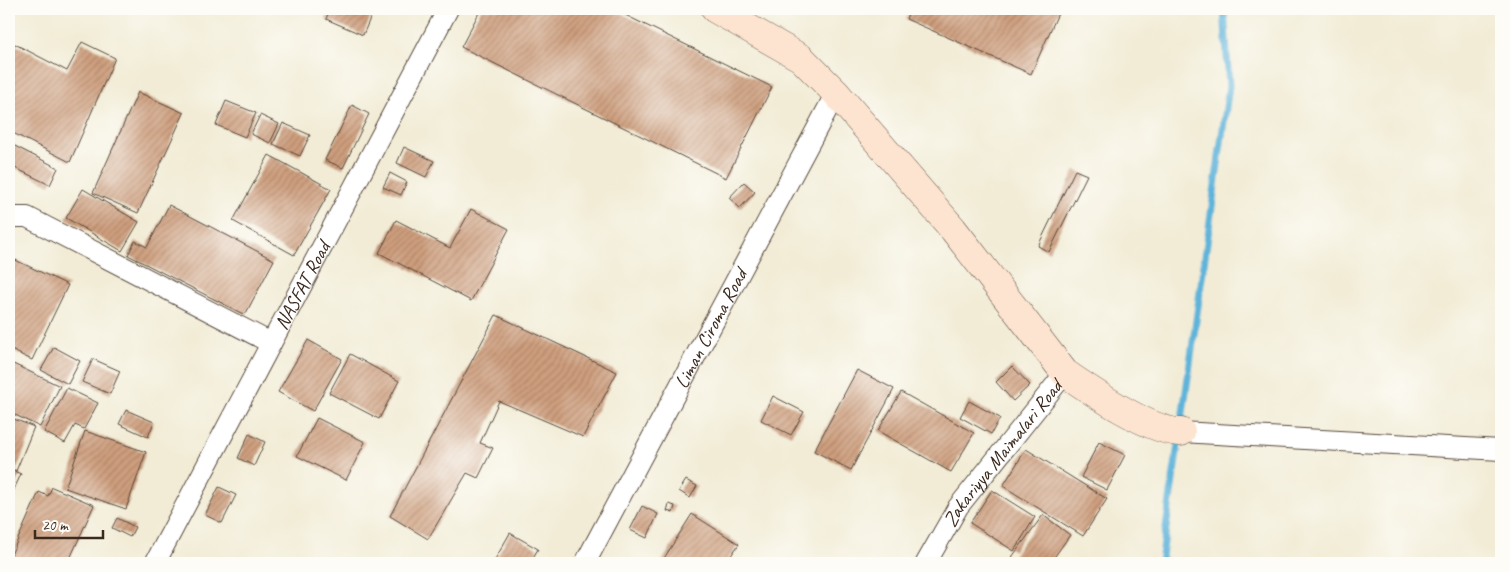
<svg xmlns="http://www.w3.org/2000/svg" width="1510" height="572" font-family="Caveat,sans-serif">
	<defs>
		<pattern id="building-hatch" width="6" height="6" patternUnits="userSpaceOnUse" patternTransform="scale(1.25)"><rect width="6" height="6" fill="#cf9f7e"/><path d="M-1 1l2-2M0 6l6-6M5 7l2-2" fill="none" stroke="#a98267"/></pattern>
	</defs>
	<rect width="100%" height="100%" fill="#fdfcf7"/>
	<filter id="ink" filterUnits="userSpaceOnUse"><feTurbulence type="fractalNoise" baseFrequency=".02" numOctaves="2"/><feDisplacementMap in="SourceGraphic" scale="10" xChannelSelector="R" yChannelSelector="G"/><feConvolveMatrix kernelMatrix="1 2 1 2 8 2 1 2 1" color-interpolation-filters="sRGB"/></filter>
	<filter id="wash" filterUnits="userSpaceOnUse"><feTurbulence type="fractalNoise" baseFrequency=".0096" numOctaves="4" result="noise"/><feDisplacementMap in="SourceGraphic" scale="20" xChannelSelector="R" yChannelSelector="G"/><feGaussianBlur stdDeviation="1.12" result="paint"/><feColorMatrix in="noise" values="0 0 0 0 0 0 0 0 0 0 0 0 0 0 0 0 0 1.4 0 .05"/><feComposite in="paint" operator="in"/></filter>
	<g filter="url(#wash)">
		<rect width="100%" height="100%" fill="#f2ecd6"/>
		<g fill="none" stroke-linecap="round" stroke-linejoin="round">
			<path stroke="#5eb4da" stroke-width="7" d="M1181,427L1229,86L1224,9
				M1161,563L1179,438"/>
		</g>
		<g id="blocks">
			<path fill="url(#building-hatch)" d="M330,9H374L363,35L326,19Z
				M481,9H613L772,87L726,178L461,47Z
				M910,9H1060L1031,74L906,19Z
				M9,41L67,71L82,42L115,58L70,162L9,131Z
				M138,92L184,113L138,213L93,193Z
				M226,101L256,113L245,137L216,125Z
				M352,105L369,114L343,168L325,160Z
				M260,115L279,124L270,143L251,134Z
				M283,123L310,135L300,156L273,144Z
				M9,143L58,168L50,185L9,165Z
				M404,147L434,161L426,177L397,163Z
				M269,155L331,189L294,255L233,221Z
				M1075,170L1087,175L1049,252L1038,246Z
				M390,173L407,182L401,195L383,187Z
				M744,182L755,192L740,208L729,198Z
				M83,189L139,222L122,251L66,218Z
				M169,205L274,260L245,315L128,255L135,241L147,247Z
				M471,209L509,229L471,301L379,253L396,220L450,248Z
				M9,257L68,285L32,360L9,349Z
				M496,315L617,372L583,437L499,401L480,443L493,448L478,478L467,473L428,539L390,516Z
				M308,340L342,359L313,411L278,392Z
				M54,347L80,361L68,384L41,370Z
				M350,354L399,381L379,419L329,393Z
				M93,359L120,371L110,394L82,382Z
				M9,362L60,386L40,427L9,412Z
				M1012,366L1030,385L1013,401L996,382Z
				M857,370L894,389L851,470L814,451Z
				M67,388L98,403L84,429L75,425L65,443L44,432Z
				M901,392L974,433L951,472L878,431Z
				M773,396L804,412L791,435L761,420Z
				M969,401L1000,418L991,434L960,417Z
				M126,410L154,422L148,437L119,424Z
				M9,417L34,427L16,471L9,468Z
				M317,418L365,442L346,480L297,456Z
				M85,431L146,452L126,509L65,488Z
				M249,434L265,442L254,466L238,458Z
				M1099,442L1125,455L1107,490L1081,477Z
				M1026,449L1107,499L1083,536L1003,486Z
				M9,469L21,474L11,496L9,495Z
				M686,480L697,486L690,498L679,491Z
				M52,487L94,505L68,563H17L18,561L10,557L39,492L48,496Z
				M219,487L236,495L222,523L205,515Z
				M992,490L1035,517L1014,551L970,523Z
				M669,504L675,506L673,513L667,511Z
				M642,506L658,514L647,538L630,530Z
				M692,514L739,544L726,563H661Z
				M1043,515L1070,535L1050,563H1021L1012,557Z
				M117,518L135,527L130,537L112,528Z
				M510,533L538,549L530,563H493Z"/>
		</g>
	</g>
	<g filter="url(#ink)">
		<use href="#blocks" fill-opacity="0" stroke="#56473a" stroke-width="1"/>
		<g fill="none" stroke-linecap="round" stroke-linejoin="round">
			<g stroke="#56473a" stroke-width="22">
				<g id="street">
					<path d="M9,217H27L271,343"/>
					<path d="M1181,432L1501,450"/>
					<path id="s1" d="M155,563L448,9"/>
					<path id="s2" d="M585,563L836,93"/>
					<path id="s3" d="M926,563L958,507L1065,373"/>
				</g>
			</g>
			<g stroke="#56473a" stroke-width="29">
				<path id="secondary" d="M715,9L801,58L836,93L953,229L1065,373C1091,391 1150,432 1181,432"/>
			</g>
			<use href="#street" stroke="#fff" stroke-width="20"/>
			<use href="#secondary" stroke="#fde4d0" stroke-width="28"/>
		</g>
	</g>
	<g text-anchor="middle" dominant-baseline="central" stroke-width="4" stroke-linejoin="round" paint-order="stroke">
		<g font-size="20" fill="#3b2a1e" stroke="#fdfcf7">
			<text stroke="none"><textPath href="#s1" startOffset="314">NASFAT Road</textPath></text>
			<text stroke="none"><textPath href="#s2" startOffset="266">Liman Ciroma Road</textPath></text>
			<text stroke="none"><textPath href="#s3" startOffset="134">Zakariyya Maimalari Road</textPath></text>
		</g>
	</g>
	<rect width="1510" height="572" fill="none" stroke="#fdfcf7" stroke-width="30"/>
	<path d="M35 530v8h68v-8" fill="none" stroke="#3b2a1e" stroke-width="2.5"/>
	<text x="42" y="530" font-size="15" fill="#3b2a1e" stroke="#fdfcf7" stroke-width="4" paint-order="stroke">20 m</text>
</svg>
